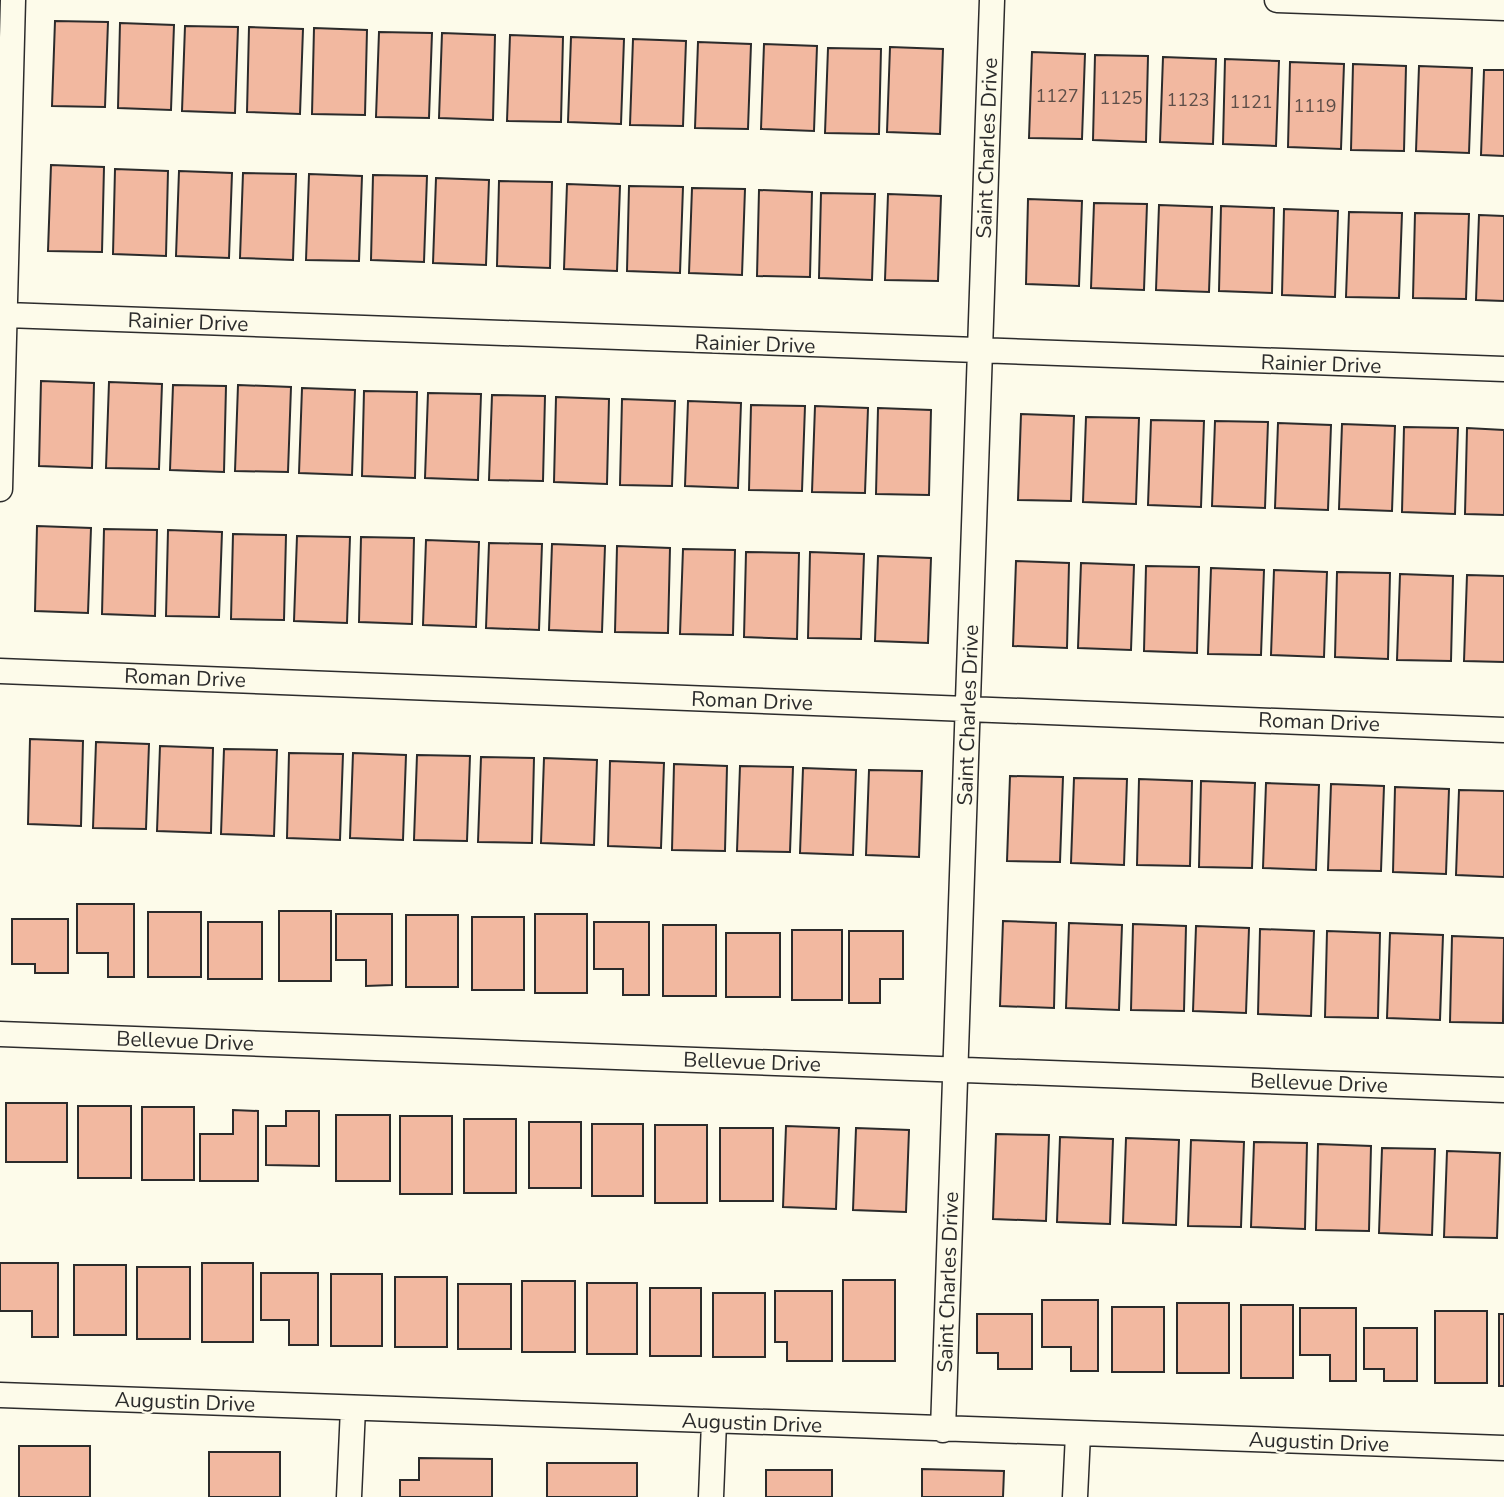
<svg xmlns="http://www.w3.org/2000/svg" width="1504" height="1497" font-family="'Nunito Sans',sans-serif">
	<rect width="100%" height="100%" fill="#fdfbea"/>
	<path fill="#f2b8a0" stroke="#2b2b2b" stroke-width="2" d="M55,21L108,22L105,107L52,106Z
		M120,23L174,25L171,110L118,108Z
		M185,26L238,27L235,113L182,111Z
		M249,27L303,29L300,114L247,112Z
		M314,28L367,30L365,115L312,114Z
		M379,32L432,33L429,118L376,117Z
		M442,33L495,35L493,120L439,118Z
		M510,35L563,37L561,122L507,121Z
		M571,37L624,39L621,124L568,122Z
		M633,39L686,41L683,126L630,125Z
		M698,42L751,44L748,129L695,128Z
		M764,44L817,46L814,131L761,129Z
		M890,47L943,49L940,134L887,132Z
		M828,48L881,49L879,134L825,133Z
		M1032,52L1085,54L1082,139L1029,138Z
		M1095,55L1148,56L1146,142L1093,140Z
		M1163,57L1216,59L1213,144L1160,142Z
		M1225,59L1279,61L1276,146L1223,144Z
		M1290,62L1344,64L1341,149L1288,147Z
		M1353,64L1406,66L1404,151L1351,150Z
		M1419,66L1472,68L1469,153L1416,151Z
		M1484,70H1504V156L1481,155Z
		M51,165L104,167L102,252L48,251Z
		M115,169L168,171L166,256L113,254Z
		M179,171L232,173L229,258L176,256Z
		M243,173L296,174L293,260L240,258Z
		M309,174L362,176L359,261L306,260Z
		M373,175L427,176L424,262L371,260Z
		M436,178L489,180L486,265L433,263Z
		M499,181L552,182L550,268L497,266Z
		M567,184L620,186L617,271L564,269Z
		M629,186L683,187L680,273L627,271Z
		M692,188L745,189L742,275L689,273Z
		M759,190L812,192L810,277L757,276Z
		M821,193L875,194L872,280L819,278Z
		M888,194L941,196L938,281L885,280Z
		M1028,199L1082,201L1079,286L1026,284Z
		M1094,203L1147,204L1144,290L1091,288Z
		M1159,205L1212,207L1209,292L1156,290Z
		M1221,206L1274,208L1272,293L1219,291Z
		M1284,209L1338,211L1335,297L1282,295Z
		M1349,212L1402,213L1399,298L1346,297Z
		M1415,213L1469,214L1466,299L1413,298Z
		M1479,215L1504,216V301L1476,300Z
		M41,381L94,383L92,468L39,466Z
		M109,382L162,384L159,469L106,468Z
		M173,385L226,386L224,472L170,470Z
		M238,385L291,387L288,472L235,471Z
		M302,388L355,390L352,475L299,473Z
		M364,391L417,392L415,478L362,476Z
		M428,393L481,394L478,480L425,478Z
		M492,395L545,396L543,481L489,480Z
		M556,397L609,399L607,484L554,482Z
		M622,399L675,401L672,486L620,485Z
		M688,401L741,403L738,488L685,486Z
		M751,405L805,406L802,491L749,490Z
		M815,406L868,408L865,493L812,492Z
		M878,408L931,410L929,495L876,494Z
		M1021,414L1074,416L1071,501L1018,500Z
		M1086,417L1139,418L1136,504L1083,502Z
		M1151,420L1204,421L1201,507L1148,505Z
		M1215,421L1268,422L1265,508L1212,506Z
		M1278,423L1331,425L1328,510L1275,508Z
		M1342,424L1395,426L1392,511L1339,509Z
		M1404,427L1458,428L1455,514L1402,512Z
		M1467,428L1504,430V515L1465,514Z
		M37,526L91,528L88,613L35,611Z
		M104,529L157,530L155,616L102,614Z
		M168,530L222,532L219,617L166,616Z
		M233,534L286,535L284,620L231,619Z
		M297,536L350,537L347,623L294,621Z
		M361,537L414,538L412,624L359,622Z
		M426,540L479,542L476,627L423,625Z
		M489,543L542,544L539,630L486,628Z
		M552,544L605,546L602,632L549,630Z
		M617,546L670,548L668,633L615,632Z
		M683,549L735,550L733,635L680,634Z
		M746,552L799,553L797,639L744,637Z
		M810,552L864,554L861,639L808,638Z
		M878,556L931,558L928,643L875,641Z
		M1016,561L1069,563L1067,648L1013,646Z
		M1081,563L1134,565L1131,650L1078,648Z
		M1146,566L1199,567L1197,653L1144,651Z
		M1211,568L1264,570L1261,655L1208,654Z
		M1274,570L1327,572L1324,657L1271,655Z
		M1337,572L1390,573L1388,659L1335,657Z
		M1400,574L1453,576L1451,661L1397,660Z
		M1467,575L1504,576V662L1464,661Z
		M30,739L83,741L81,826L28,824Z
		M96,742L149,744L146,829L93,828Z
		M160,746L213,748L211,833L157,831Z
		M224,749L277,750L274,836L221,834Z
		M289,753L343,754L340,840L287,838Z
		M353,753L406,755L403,840L350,838Z
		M417,755L470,756L467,841L414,840Z
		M481,757L534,758L532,843L478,842Z
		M544,758L597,760L594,845L541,843Z
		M610,761L664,763L661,848L608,846Z
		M674,764L727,766L725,851L672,850Z
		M740,766L793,767L790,852L737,851Z
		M803,768L856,770L853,855L800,853Z
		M869,770L922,771L919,857L866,855Z
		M1010,776L1063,777L1060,862L1007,861Z
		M1074,778L1127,779L1124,865L1071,863Z
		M1139,779L1192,781L1190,866L1137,865Z
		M1201,781L1255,783L1252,868L1199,867Z
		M1266,783L1319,785L1316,870L1263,868Z
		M1331,784L1384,786L1381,871L1328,870Z
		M1395,787L1449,789L1446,874L1393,872Z
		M1459,790L1504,791V877L1456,875Z
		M77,904H134V977H108V953H77Z
		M279,911H331V981H279Z
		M148,912H201V977H148Z
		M336,914H392V985L366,986V960H336Z
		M535,914H587V993H535Z
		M406,915H458V987H406Z
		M472,917H524V990H472Z
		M12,919H68V973H35V964H12Z
		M1003,921L1056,923L1054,1008L1000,1006Z
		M208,922H262V979H208Z
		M594,922H649V995H623V969H594Z
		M1069,923L1122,925L1119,1010L1066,1008Z
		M1133,924L1186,926L1184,1011L1131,1010Z
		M663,925H716V996H663Z
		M1196,926L1249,928L1246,1013L1193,1011Z
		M1260,929L1314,931L1311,1016L1258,1014Z
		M792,930H842V1000H792Z
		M849,931H903V979H880V1003H849Z
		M1327,931L1380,933L1378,1018L1325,1017Z
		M726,933H780V997H726Z
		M1390,933L1443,935L1440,1020L1387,1018Z
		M1452,936L1504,938L1503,1023L1450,1022Z
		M6,1103H67V1162H6Z
		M78,1106H131V1178H78Z
		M142,1107H194V1180H142Z
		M233,1110L258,1111V1181H200V1134H233Z
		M286,1111H319V1166L266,1165V1126H286Z
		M336,1115H390V1181H336Z
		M400,1116H452V1194H400Z
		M464,1119H516V1193H464Z
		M529,1122H581V1188H529Z
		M592,1124H643V1196H592Z
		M655,1125H707V1203H655Z
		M786,1126L839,1128L836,1209L783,1207Z
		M720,1128H773V1201H720Z
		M856,1128L909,1130L906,1212L853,1210Z
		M996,1134L1049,1135L1046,1221L993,1219Z
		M1060,1137L1113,1139L1110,1224L1057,1222Z
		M1126,1138L1179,1140L1176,1225L1123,1223Z
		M1191,1140L1244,1142L1241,1227L1188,1226Z
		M1254,1142L1307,1143L1305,1229L1251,1227Z
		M1318,1144L1371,1146L1369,1231L1316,1230Z
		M1382,1148L1435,1149L1432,1235L1379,1233Z
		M1447,1151L1500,1153L1497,1238L1444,1237Z
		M0,1263H58V1337H32V1311H0Z
		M202,1263H253V1342H202Z
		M74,1265H126V1335H74Z
		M137,1267H190V1339H137Z
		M261,1273H318V1345H289V1320H261Z
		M331,1274H382V1346H331Z
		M395,1277H447V1347H395Z
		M843,1280H895V1361H843Z
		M522,1281H575V1352H522Z
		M587,1283H637V1354H587Z
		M458,1284H511V1349H458Z
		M650,1288H701V1356H650Z
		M775,1291H832V1361H787V1342H775Z
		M713,1293H765V1357H713Z
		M1042,1300H1098V1371H1071V1347H1042Z
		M1177,1303H1229V1373H1177Z
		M1241,1305H1293V1378H1241Z
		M1112,1307H1164V1372H1112Z
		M1300,1308H1356V1381H1330V1355H1300Z
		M1435,1311H1487V1383H1435Z
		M977,1314H1032V1369H998V1353H977Z
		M1499,1314H1504V1386H1499Z
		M1364,1328H1417V1381H1384V1369H1364Z
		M19,1446H90V1497H19Z
		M209,1452H280V1497H209Z
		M419,1458L492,1459V1497H400V1480H419Z
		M547,1463H637V1497H547Z
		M922,1469L1004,1471L1003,1497H922Z
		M766,1470H832V1497H766Z"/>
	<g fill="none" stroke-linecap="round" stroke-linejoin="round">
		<g stroke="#2b2b2b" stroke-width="27">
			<path id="street" d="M1277,0L1504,8
				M6,315L1504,369
				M0,489L13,0
				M0,671L1504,730
				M0,1034L1504,1090
				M0,1395L1504,1448
				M943,1430L992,0
				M349,1497L353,1408
				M711,1497L714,1422
				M1075,1497L1078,1434"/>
		</g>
		<use href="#street" stroke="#fdfbea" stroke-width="24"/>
	</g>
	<g text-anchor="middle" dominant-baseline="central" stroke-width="5" stroke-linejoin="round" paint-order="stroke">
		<g font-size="18" fill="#5d4e48">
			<text x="1057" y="96">1127</text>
			<text x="1121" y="98">1125</text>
			<text x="1188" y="100">1123</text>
			<text x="1251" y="102">1121</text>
			<text x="1315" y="106">1119</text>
		</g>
		<g font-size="21" fill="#2b2b2b" stroke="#fdfbea">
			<text transform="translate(987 148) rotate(-88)">Saint Charles Drive</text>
			<text transform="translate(188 322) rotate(2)">Rainier Drive</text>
			<text transform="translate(755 344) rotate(2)">Rainier Drive</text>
			<text transform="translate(1321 364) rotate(2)">Rainier Drive</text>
			<text transform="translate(185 678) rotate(2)">Roman Drive</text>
			<text transform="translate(752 701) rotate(2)">Roman Drive</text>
			<text transform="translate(968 715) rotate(-88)">Saint Charles Drive</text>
			<text transform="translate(1319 722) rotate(2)">Roman Drive</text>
			<text transform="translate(185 1041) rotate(2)">Bellevue Drive</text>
			<text transform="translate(752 1062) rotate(2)">Bellevue Drive</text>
			<text transform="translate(1319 1083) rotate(2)">Bellevue Drive</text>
			<text transform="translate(948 1282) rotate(-88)">Saint Charles Drive</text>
			<text transform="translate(185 1402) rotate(2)">Augustin Drive</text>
			<text transform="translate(752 1423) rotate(2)">Augustin Drive</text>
			<text transform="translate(1319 1442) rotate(2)">Augustin Drive</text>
		</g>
	</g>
</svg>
